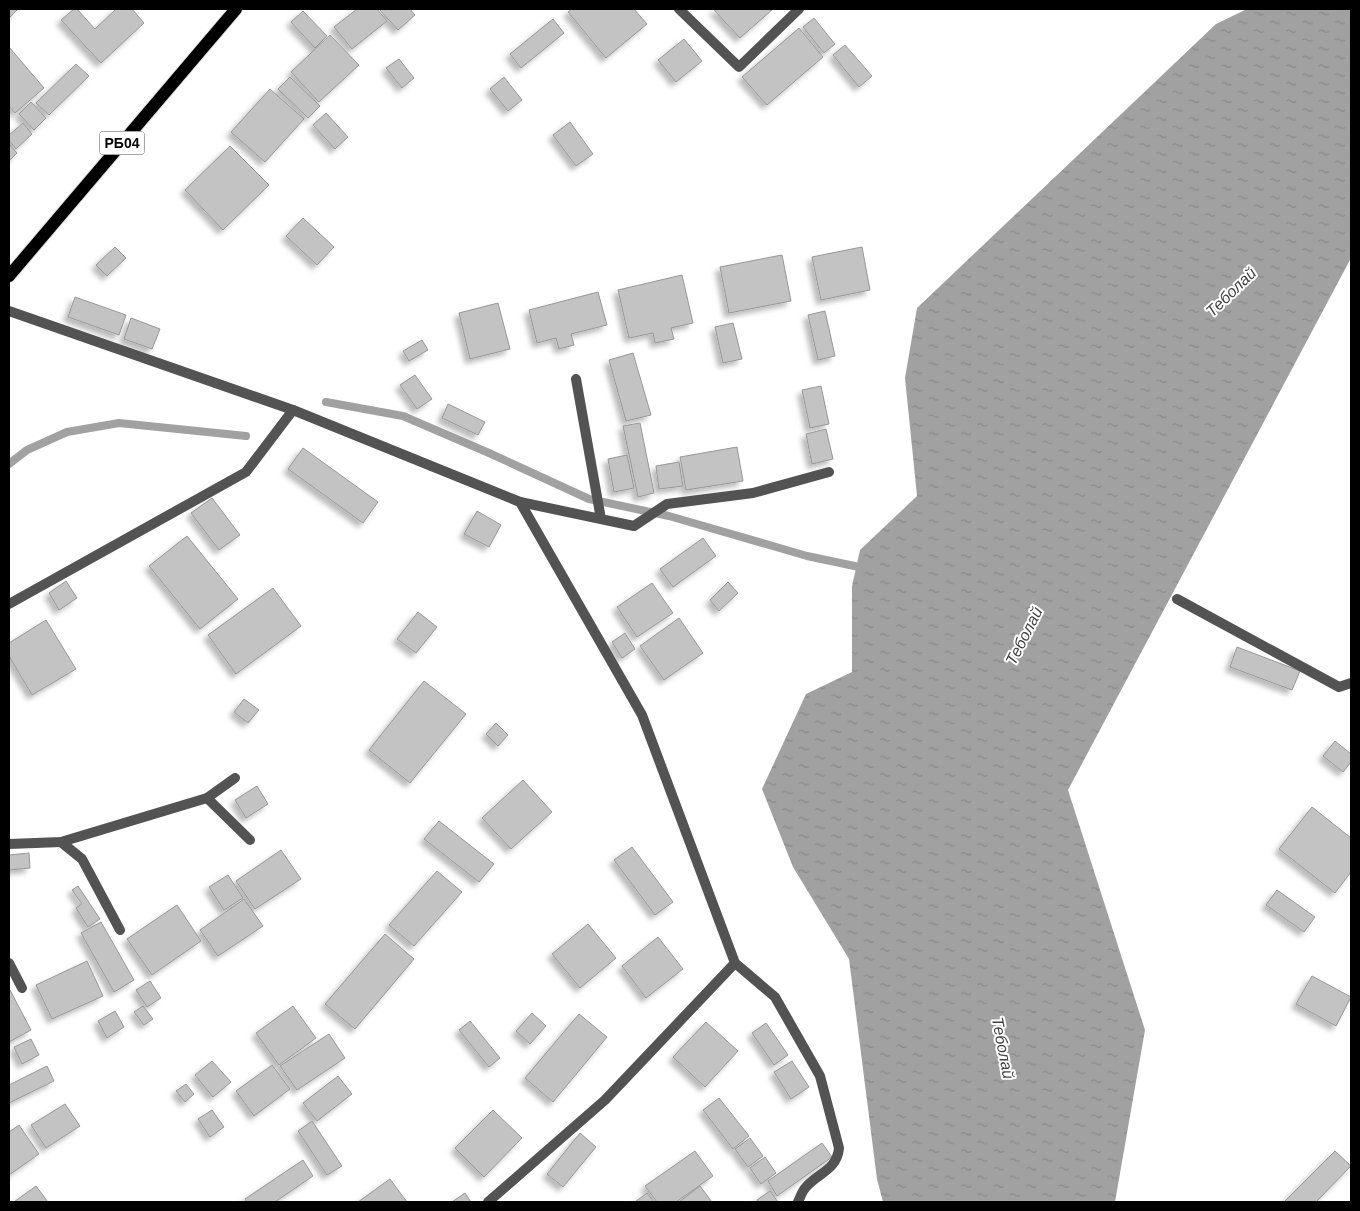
<svg xmlns="http://www.w3.org/2000/svg" width="1360" height="1211" font-family="Helvetica,sans-serif">
	<defs>
		<pattern id="water-ripples" width="26" height="14" patternUnits="userSpaceOnUse" patternTransform="scale(1.25)"><rect width="26" height="14" fill="#a1a1a1"/><path d="M2 4q2-2 4 0t4 0M15 11q2-2 4 0t4 0" fill="none" stroke="#898989"/></pattern>
		<filter id="shadow"><feDropShadow dx="-4.5" dy="4.5" stdDeviation="2.5" flood-color="#0004"/></filter>
	</defs>
	<rect width="100%" height="100%" fill="#fff"/>
	<path fill="url(#water-ripples)" d="M1247,9H1351V258L1068,790L1145,1030L1115,1202H883L877,1179L849,959L793,867L762,789L806,694L852,672V586L860,550L917,496L905,378L917,308L1216,24Z"/>
	<g fill="none" stroke-linecap="round" stroke-linejoin="round">
		<path stroke="#a1a1a1" stroke-width="8" d="M326,402L403,416L489,453L589,499L669,516L807,556L864,568
			M9,464L27,450L67,432L119,423L246,436"/>
	</g>
	<path fill="#c3c3c3" stroke="#979797" filter="url(#shadow)" d="M9,9H18L9,18Z
		M74,9H77L95,29L116,9H132L144,23L101,63L61,20Z
		M357,9H377L387,21L352,49L334,27Z
		M379,9H410L415,15L398,30Z
		M572,9H634L647,24L606,58L568,12Z
		M713,9H773L740,38Z
		M303,11L327,36L315,48L291,22Z
		M814,18L835,44L824,53L803,27Z
		M553,19L564,33L521,68L510,54Z
		M799,28L823,57L767,105L742,77Z
		M330,35L359,65L319,102L291,72Z
		M684,39L702,61L676,82L658,60Z
		M845,45L872,76L859,87L833,55Z
		M9,47L44,88L15,113L9,106Z
		M399,59L414,78L402,88L386,68Z
		M76,64L89,76L49,115L36,103Z
		M290,77L320,106L308,118L278,89Z
		M504,77L522,100L508,111L490,89Z
		M270,89L304,119L265,162L231,132Z
		M31,102L46,118L34,130L19,114Z
		M326,113L348,137L335,149L313,125Z
		M570,122L593,154L576,166L553,135Z
		M23,123L32,134L16,149L9,140V135Z
		M9,144L17,153L9,161Z
		M230,146L269,185L223,230L185,190Z
		M303,218L334,247L317,265L286,236Z
		M115,247L126,258L107,276L96,265Z
		M862,247L870,290L821,300L812,257Z
		M782,255L791,301L729,313L720,267Z
		M682,275L693,323L671,328L674,339L655,343L653,333L629,338L618,290Z
		M598,292L607,325L571,334L574,345L559,349L556,338L537,343L529,310Z
		M75,297L126,315L119,335L68,317Z
		M498,303L510,349L470,359L459,313Z
		M825,311L835,356L818,360L808,315Z
		M131,318L160,329L152,349L124,339Z
		M733,323L742,359L723,363L715,327Z
		M422,340L428,350L409,361L403,351Z
		M633,353L651,415L626,421L609,360Z
		M415,375L432,399L417,409L400,385Z
		M821,386L829,424L810,428L802,390Z
		M448,404L485,422L478,435L442,418Z
		M640,423L654,493L638,497L623,426Z
		M826,429L833,459L812,464L806,434Z
		M737,447L743,481L686,490L680,457Z
		M303,448L378,502L363,523L288,469Z
		M627,455L634,488L614,492L608,459Z
		M679,462L683,486L659,489L656,466Z
		M212,498L240,535L219,550L191,513Z
		M477,511L501,525L489,547L464,534Z
		M187,536L238,599L200,629L149,566Z
		M703,538L716,556L673,587L660,569Z
		M66,581L77,598L59,610L49,593Z
		M728,582L738,593L719,611L710,600Z
		M652,583L673,613L637,637L617,607Z
		M273,588L301,626L236,674L208,635Z
		M418,612L437,627L416,653L397,639Z
		M679,618L703,653L664,680L640,646Z
		M46,620L76,669L32,695L9,656V643Z
		M625,633L635,649L622,658L612,642Z
		M1237,647L1300,671L1292,690L1230,667Z
		M424,681L466,714L410,783L369,750Z
		M244,699L259,710L248,723L234,712Z
		M496,723L508,735L498,746L486,734Z
		M1335,741L1351,754V762L1343,772L1323,756Z
		M523,780L552,812L511,849L482,818Z
		M257,786L268,804L246,818L235,800Z
		M1312,807L1351,838V872L1335,893L1279,849Z
		M439,821L494,864L479,882L424,839Z
		M632,847L673,902L655,915L614,860Z
		M281,850L301,879L255,909L236,881Z
		M29,853L30,868L9,870V855Z
		M437,871L462,892L414,946L389,925Z
		M228,875L243,898L224,910L209,887Z
		M78,886L100,919L88,927L76,908L82,904L72,890Z
		M1277,890L1315,917L1304,932L1266,905Z
		M244,899L263,926L218,956L200,930Z
		M177,905L201,941L152,975L127,939Z
		M101,922L134,980L114,992L81,933Z
		M588,924L616,958L580,988L552,954Z
		M385,934L414,959L355,1029L325,1004Z
		M658,937L683,969L646,998L622,966Z
		M87,961L103,996L52,1019L36,985Z
		M1312,976L1351,997L1336,1026L1296,1004Z
		M150,981L161,998L147,1007L136,990Z
		M9,990H10L31,1030L9,1042Z
		M143,1006L153,1019L144,1025L134,1012Z
		M293,1006L316,1038L279,1065L256,1033Z
		M115,1011L124,1027L107,1038L98,1021Z
		M532,1013L546,1026L530,1044L516,1031Z
		M579,1014L607,1037L553,1102L525,1078Z
		M470,1021L500,1058L489,1067L459,1030Z
		M706,1022L738,1051L705,1087L673,1057Z
		M766,1023L788,1055L774,1065L752,1033Z
		M329,1034L345,1058L297,1090L280,1066Z
		M31,1039L39,1055L22,1064L14,1047Z
		M212,1061L231,1082L213,1097L195,1075Z
		M792,1061L809,1087L791,1099L774,1072Z
		M272,1065L290,1089L254,1116L236,1091Z
		M47,1066L54,1081L9,1103V1085Z
		M338,1076L352,1094L317,1121L303,1103Z
		M186,1084L194,1094L185,1102L176,1091Z
		M719,1098L749,1136L733,1149L703,1110Z
		M65,1104L80,1126L46,1148L31,1125Z
		M212,1110L224,1127L210,1137L198,1119Z
		M493,1110L522,1138L484,1177L455,1148Z
		M312,1121L342,1166L327,1175L298,1131Z
		M19,1125L39,1154L9,1175V1132Z
		M580,1133L596,1147L563,1187L547,1174Z
		M750,1138L763,1156L748,1167L735,1149Z
		M822,1143L832,1157L777,1196L768,1181Z
		M695,1151L713,1176L676,1202H657L645,1186Z
		M1335,1151L1351,1166L1316,1202H1284Z
		M765,1157L776,1173L761,1184L750,1168Z
		M303,1160L313,1176L275,1202H247L245,1199Z
		M390,1179L407,1202H358Z
		M36,1186L48,1202H14Z
		M700,1186L712,1202H679Z
		M770,1191L778,1202H758L757,1200Z
		M465,1193L471,1202H452Z
		M647,1193L654,1202H635Z"/>
	<g fill="none" stroke-linecap="round" stroke-linejoin="round">
		<g stroke="#dbdbdb" stroke-width="14">
			<path id="primary" d="M9,276L236,9"/>
		</g>
		<path stroke="#535353" stroke-width="10" d="M576,379L601,519
			M520,502L634,526L667,504L753,493L829,472
			M9,604L246,472L293,410
			M207,798L250,840
			M61,842L82,859L120,930
			M9,963L22,988"/>
		<path stroke="#535353" stroke-width="10" d="M679,9L739,67L799,9
			M9,311L293,410L520,502L642,715L735,963L605,1100L488,1202
			M1177,599L1339,687L1351,683
			M9,844L61,842L207,798L235,778
			M735,963L775,997L820,1076L839,1148C837,1170 818,1173 806,1187C802,1191 800,1198 798,1202"/>
		<use href="#primary" stroke="#000" stroke-width="12"/>
	</g>
	<g text-anchor="middle" dominant-baseline="central" stroke-width="4" stroke-linejoin="round" paint-order="stroke">
		<rect fill="#fff" stroke="#4c4c4c" stroke-width="1" x="99.5" y="131.5" width="45" height="23" rx="4"/>
		<g font-size="14" font-weight="bold" fill="#000">
			<text x="122" y="143">РБ04</text>
		</g>
		<g font-size="16" font-style="italic" fill="#424242" stroke="#fff">
			<text transform="translate(1231 292) rotate(-44)">Теболай</text>
			<text transform="translate(1024 636) rotate(-63)">Теболай</text>
			<text transform="translate(1003 1048) rotate(79)">Теболай</text>
		</g>
	</g>
	<rect width="1360" height="1211" fill="none" stroke="#000000" stroke-width="20"/>
</svg>
